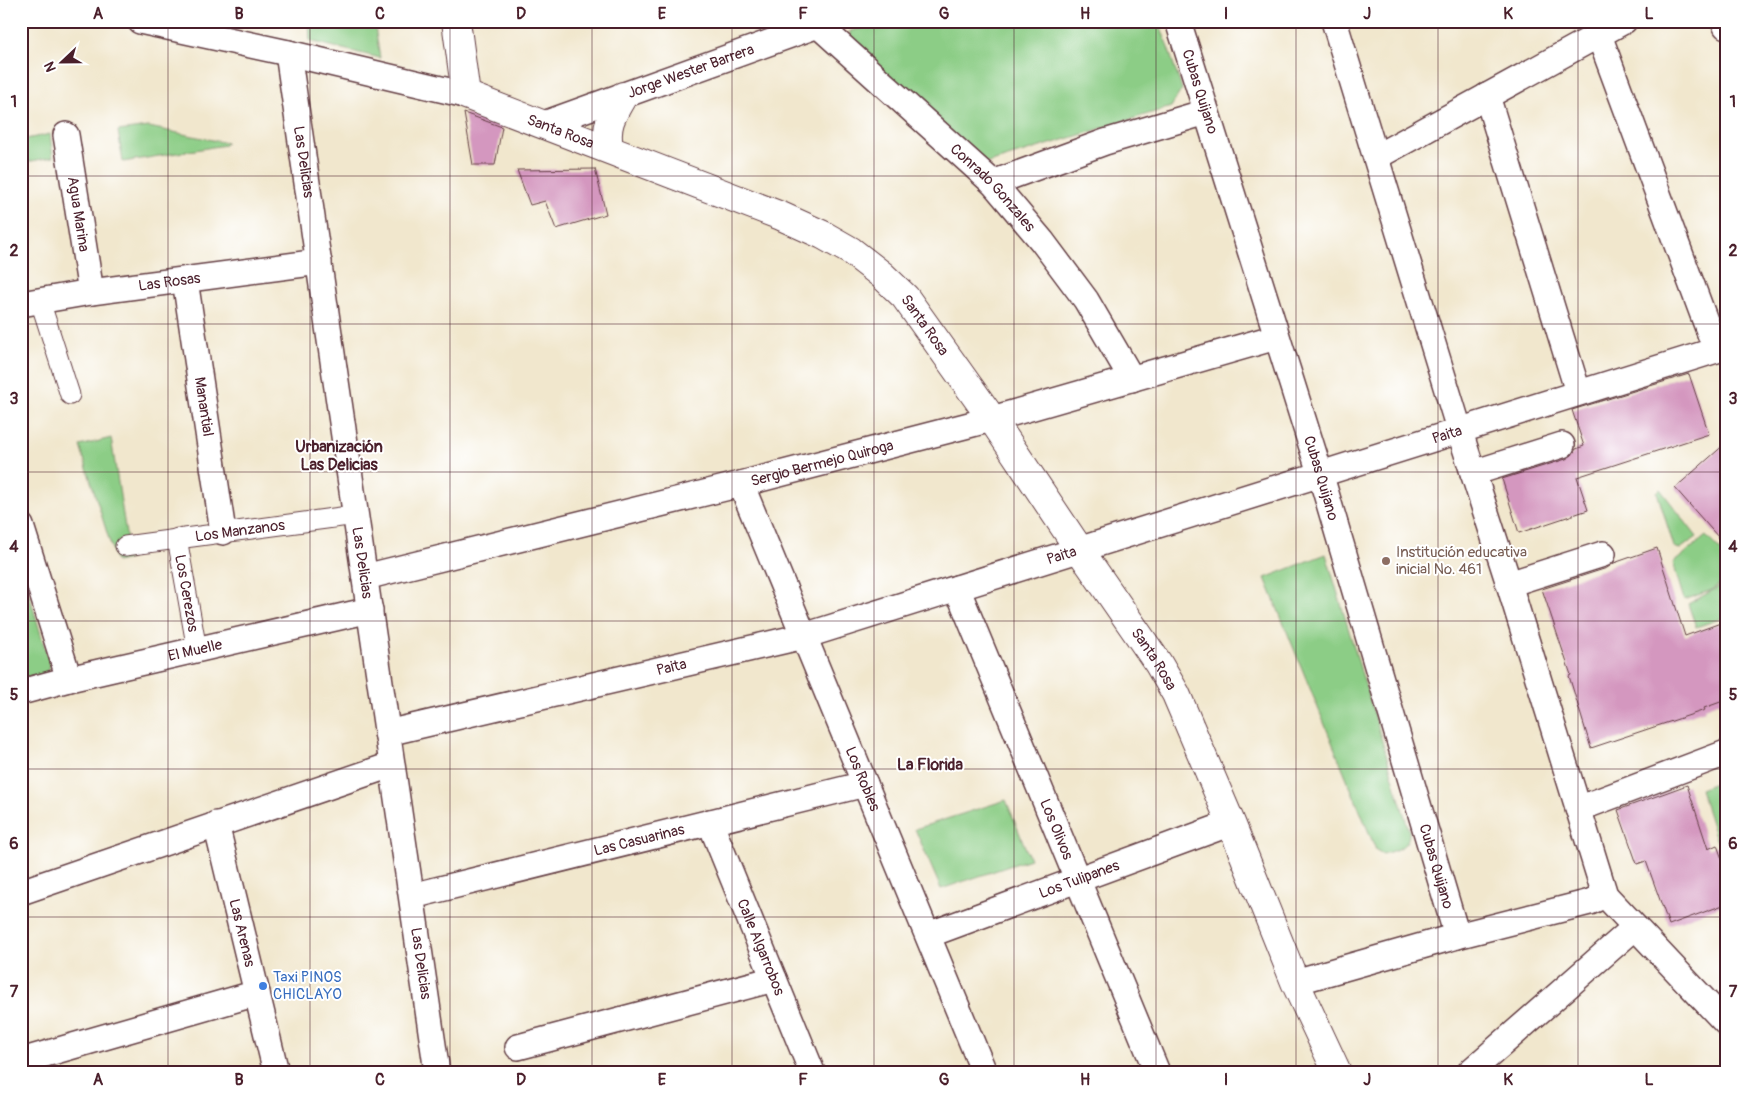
<svg xmlns="http://www.w3.org/2000/svg" width="1747" height="1093" font-family="Pangolin,sans-serif">
	<rect width="100%" height="100%" fill="#fff"/>
	<filter id="ink" filterUnits="userSpaceOnUse"><feTurbulence type="fractalNoise" baseFrequency=".02" numOctaves="2"/><feDisplacementMap in="SourceGraphic" scale="10" xChannelSelector="R" yChannelSelector="G"/><feConvolveMatrix kernelMatrix="1 2 1 2 8 2 1 2 1" color-interpolation-filters="sRGB"/></filter>
	<filter id="wash" filterUnits="userSpaceOnUse"><feTurbulence type="fractalNoise" baseFrequency=".0096" numOctaves="4" result="noise"/><feDisplacementMap in="SourceGraphic" scale="20" xChannelSelector="R" yChannelSelector="G"/><feGaussianBlur stdDeviation="1.12" result="paint"/><feColorMatrix in="noise" values="0 0 0 0 0 0 0 0 0 0 0 0 0 0 0 0 0 1.4 0 .05"/><feComposite in="paint" operator="in"/></filter>
	<g filter="url(#wash)">
		<rect width="100%" height="100%" fill="#f1e7cd"/>
		<path fill="#8ccd86" stroke="#6b7658" d="M309,21H374L380,58L310,41Z
			M893,21H1159L1182,89L1171,107L982,165L850,39V31Z
			M149,127L227,143L225,145L123,162L118,131Z
			M50,134L53,157L21,163V140Z
			M111,438L130,559L116,562L80,446Z
			M1660,489L1697,537L1680,549L1674,547L1657,492Z
			M1706,536L1726,556V579L1712,590L1684,600L1673,563Z
			M1326,554L1409,831C1410,847 1396,850 1383,854L1376,850L1265,578Z
			M1726,583V617L1696,627L1688,604Z
			M21,591L29,594L50,665L48,670L43,674L21,679Z
			M1726,779V849L1720,851L1700,789Z
			M1006,800L1030,859L941,889L915,829Z"/>
		<g id="blocks">
			<path fill="#d497bf" d="M464,113L502,127L495,165H473Z
				M595,169L606,214L556,229L545,201L530,205L517,170Z
				M1689,374L1709,434L1577,477L1588,510L1519,533L1502,479L1566,459L1572,455L1576,449L1584,446L1572,410Z
				M1726,443V546L1675,488Z
				M1657,548L1685,636L1726,621V700L1704,708L1705,710L1591,748L1569,676L1571,675L1542,589L1607,568L1614,563Z
				M1687,785L1708,849L1717,845L1726,870V904L1669,925L1646,861L1637,864L1618,810Z"/>
		</g>
	</g>
	<g filter="url(#ink)">
		<use href="#blocks" fill-opacity="0" stroke="#633d43" stroke-width="1"/>
		<g fill="none" stroke-linecap="round" stroke-linejoin="round">
			<g stroke="#633d43" stroke-width="21">
				<g id="pedestrian">
					<path d="M40,301L70,395"/>
					<path id="s1" d="M177,538L197,650"/>
					<path id="s2" d="M125,546L356,515"/>
				</g>
			</g>
			<g stroke="#633d43" stroke-width="28">
				<g id="minor">
					<path d="M140,21L288,53L466,95"/>
					<path id="s3" d="M1178,21L1320,473L1457,936"/>
					<path d="M1334,21L1459,429L1509,584L1605,895L1726,1023"/>
					<path d="M1724,21L1726,26"/>
					<path id="s4" d="M818,25L993,183L1042,241L1086,300L1132,379"/>
					<path d="M1599,35L1716,350"/>
					<path id="s5" d="M288,53L437,1072"/>
					<path d="M1487,96L1578,392"/>
					<path id="s6" d="M544,124L818,25L834,22"/>
					<path id="s7" d="M66,135L91,292"/>
					<path d="M1376,157L1624,21"/>
					<path d="M993,183L1105,142L1206,112"/>
					<path id="s8" d="M185,280L223,532"/>
					<path id="s9" d="M21,304L91,292L319,262"/>
					<path d="M1473,473L1562,445"/>
					<path id="s10" d="M741,484L984,1072"/>
					<path d="M21,526L69,679"/>
					<path id="s11" d="M365,577L741,484L992,419L1276,337"/>
					<path d="M1509,584L1603,554"/>
					<path id="s12" d="M957,588L1157,1072"/>
					<path id="s13" d="M21,692L69,679L370,610"/>
					<path id="s14" d="M387,733L804,636L1726,347"/>
					<path d="M1578,809L1726,753"/>
					<path id="s15" d="M710,822L812,1072"/>
					<path id="s16" d="M216,824L276,1072"/>
					<path d="M21,892L391,765"/>
					<path id="s17" d="M412,896L865,784"/>
					<path id="s18" d="M928,935L1231,823"/>
					<path d="M1295,982L1457,936L1590,902L1605,895"/>
					<path d="M518,1047L774,979"/>
					<path d="M21,1061L257,993"/>
					<path d="M1470,1072L1634,928"/>
				</g>
			</g>
			<g stroke="#633d43" stroke-width="30">
				<g id="tertiary">
					<path id="s19" d="M456,21L466,95L781,216L823,235L851,251L882,275L905,297L992,419L1079,549L1158,663L1176,694L1231,823L1295,982L1337,1072"/>
					<path d="M609,149C605,126 611,116 623,96"/>
				</g>
			</g>
			<use href="#pedestrian" stroke="#fff" stroke-width="19"/>
			<use href="#minor" stroke="#fff" stroke-width="25"/>
			<use href="#tertiary" stroke="#fff" stroke-width="28"/>
		</g>
	</g>
	<path fill="none" stroke="#4a1f2b" stroke-width="1" stroke-opacity="0.55" d="M168,21V1072M310,21V1072M450,21V1072M592,21V1072M732,21V1072M874,21V1072M1014,21V1072M1156,21V1072M1296,21V1072M1438,21V1072M1578,21V1072M21,176H1726M21,324H1726M21,472H1726M21,621H1726M21,769H1726M21,917H1726"/>
	<circle fill="#8d6e63" stroke="#fff" stroke-width="2" cx="1386" cy="561" r="5"/>
	<circle fill="#3f7fe0" stroke="#fff" stroke-width="2" cx="263" cy="986" r="5"/>
	<g text-anchor="middle" dominant-baseline="central" stroke-width="4" stroke-linejoin="round" paint-order="stroke">
		<g font-size="15" fill="#4a1f2b" stroke="#fff">
			<text stroke="none"><textPath href="#s6" startOffset="156">Jorge Wester Barrera</textPath></text>
			<text stroke="none"><textPath href="#s3" startOffset="74">Cubas Quijano</textPath></text>
			<text stroke="none"><textPath href="#s19" startOffset="176">Santa Rosa</textPath></text>
			<text stroke="none"><textPath href="#s5" startOffset="110">Las Delicias</textPath></text>
			<text stroke="none"><textPath href="#s4" startOffset="239">Conrado Gonzales</textPath></text>
			<text stroke="none"><textPath href="#s7" startOffset="80">Agua Marina</textPath></text>
			<text stroke="none"><textPath href="#s9" startOffset="150">Las Rosas</textPath></text>
			<text stroke="none"><textPath href="#s19" startOffset="596">Santa Rosa</textPath></text>
			<text stroke="none"><textPath href="#s8" startOffset="128">Manantial</textPath></text>
			<text stroke="none"><textPath href="#s14" startOffset="1102">Paita</textPath></text>
			<text stroke="none"><textPath href="#s11" startOffset="471">Sergio Bermejo Quiroga</textPath></text>
			<text stroke="none"><textPath href="#s3" startOffset="479">Cubas Quijano</textPath></text>
			<text stroke="none"><textPath href="#s2" startOffset="116">Los Manzanos</textPath></text>
			<text stroke="none"><textPath href="#s14" startOffset="698">Paita</textPath></text>
			<text stroke="none"><textPath href="#s5" startOffset="515">Las Delicias</textPath></text>
			<text stroke="none"><textPath href="#s1" startOffset="56">Los Cerezos</textPath></text>
			<text stroke="none"><textPath href="#s13" startOffset="179">El Muelle</textPath></text>
			<text stroke="none"><textPath href="#s19" startOffset="1001">Santa Rosa</textPath></text>
			<text stroke="none"><textPath href="#s14" startOffset="292">Paita</textPath></text>
			<text stroke="none"><textPath href="#s10" startOffset="319">Los Robles</textPath></text>
			<text stroke="none"><textPath href="#s12" startOffset="261">Los Olivos</textPath></text>
			<text stroke="none"><textPath href="#s17" startOffset="234">Las Casuarinas</textPath></text>
			<text stroke="none"><textPath href="#s3" startOffset="884">Cubas Quijano</textPath></text>
			<text stroke="none"><textPath href="#s18" startOffset="161">Los Tulipanes</textPath></text>
			<text stroke="none"><textPath href="#s16" startOffset="112">Las Arenas</textPath></text>
			<text stroke="none"><textPath href="#s15" startOffset="135">Calle Algarrobos</textPath></text>
			<text stroke="none"><textPath href="#s5" startOffset="920">Las Delicias</textPath></text>
		</g>
		<g font-size="15" fill="#785e54" stroke="#fff" text-anchor="start">
			<text x="1396" y="552">Institución educativa<tspan x="1396" dy="17">inicial No. 461</tspan></text>
		</g>
		<g font-size="15" fill="#366cbe" stroke="#fff" text-anchor="start">
			<text x="273" y="977">Taxi PINOS<tspan x="273" dy="17">CHICLAYO</tspan></text>
		</g>
		<g font-size="16" font-weight="bold" fill="#4a1f2b" stroke="#fff">
			<text x="339" y="447">Urbanización<tspan x="339" dy="18">Las Delicias</tspan></text>
			<text x="930" y="765">La Florida</text>
		</g>
	</g>
	<rect width="1747" height="1093" fill="none" stroke="#fff" stroke-width="55"/>
	<g transform="translate(62 62) rotate(248)" stroke="#ffffff" stroke-width="4" paint-order="stroke">
	<path d="M0-4L9 19L0 12L-9 19Z" fill="#4a1f2b"/>
	<text y="-8" font-size="14" font-weight="bold" text-anchor="middle" fill="#4a1f2b">N</text>
	</g>
	<rect x="28" y="28" width="1692" height="1038" fill="none" stroke="#4a1f2b" stroke-width="2"/>
	<g font-size="16" text-anchor="middle" font-weight="bold" fill="#4a1f2b">
		<text x="98" y="19">A</text>
		<text x="239" y="19">B</text>
		<text x="380" y="19">C</text>
		<text x="521" y="19">D</text>
		<text x="662" y="19">E</text>
		<text x="803" y="19">F</text>
		<text x="944" y="19">G</text>
		<text x="1085" y="19">H</text>
		<text x="1226" y="19">I</text>
		<text x="1367" y="19">J</text>
		<text x="1508" y="19">K</text>
		<text x="1649" y="19">L</text>
		<text x="14" y="107">1</text>
		<text x="1733" y="107">1</text>
		<text x="14" y="256">2</text>
		<text x="1733" y="256">2</text>
		<text x="14" y="404">3</text>
		<text x="1733" y="404">3</text>
		<text x="14" y="552">4</text>
		<text x="1733" y="552">4</text>
		<text x="14" y="700">5</text>
		<text x="1733" y="700">5</text>
		<text x="14" y="849">6</text>
		<text x="1733" y="849">6</text>
		<text x="14" y="997">7</text>
		<text x="1733" y="997">7</text>
		<text x="98" y="1085">A</text>
		<text x="239" y="1085">B</text>
		<text x="380" y="1085">C</text>
		<text x="521" y="1085">D</text>
		<text x="662" y="1085">E</text>
		<text x="803" y="1085">F</text>
		<text x="944" y="1085">G</text>
		<text x="1085" y="1085">H</text>
		<text x="1226" y="1085">I</text>
		<text x="1367" y="1085">J</text>
		<text x="1508" y="1085">K</text>
		<text x="1649" y="1085">L</text>
	</g>
</svg>
